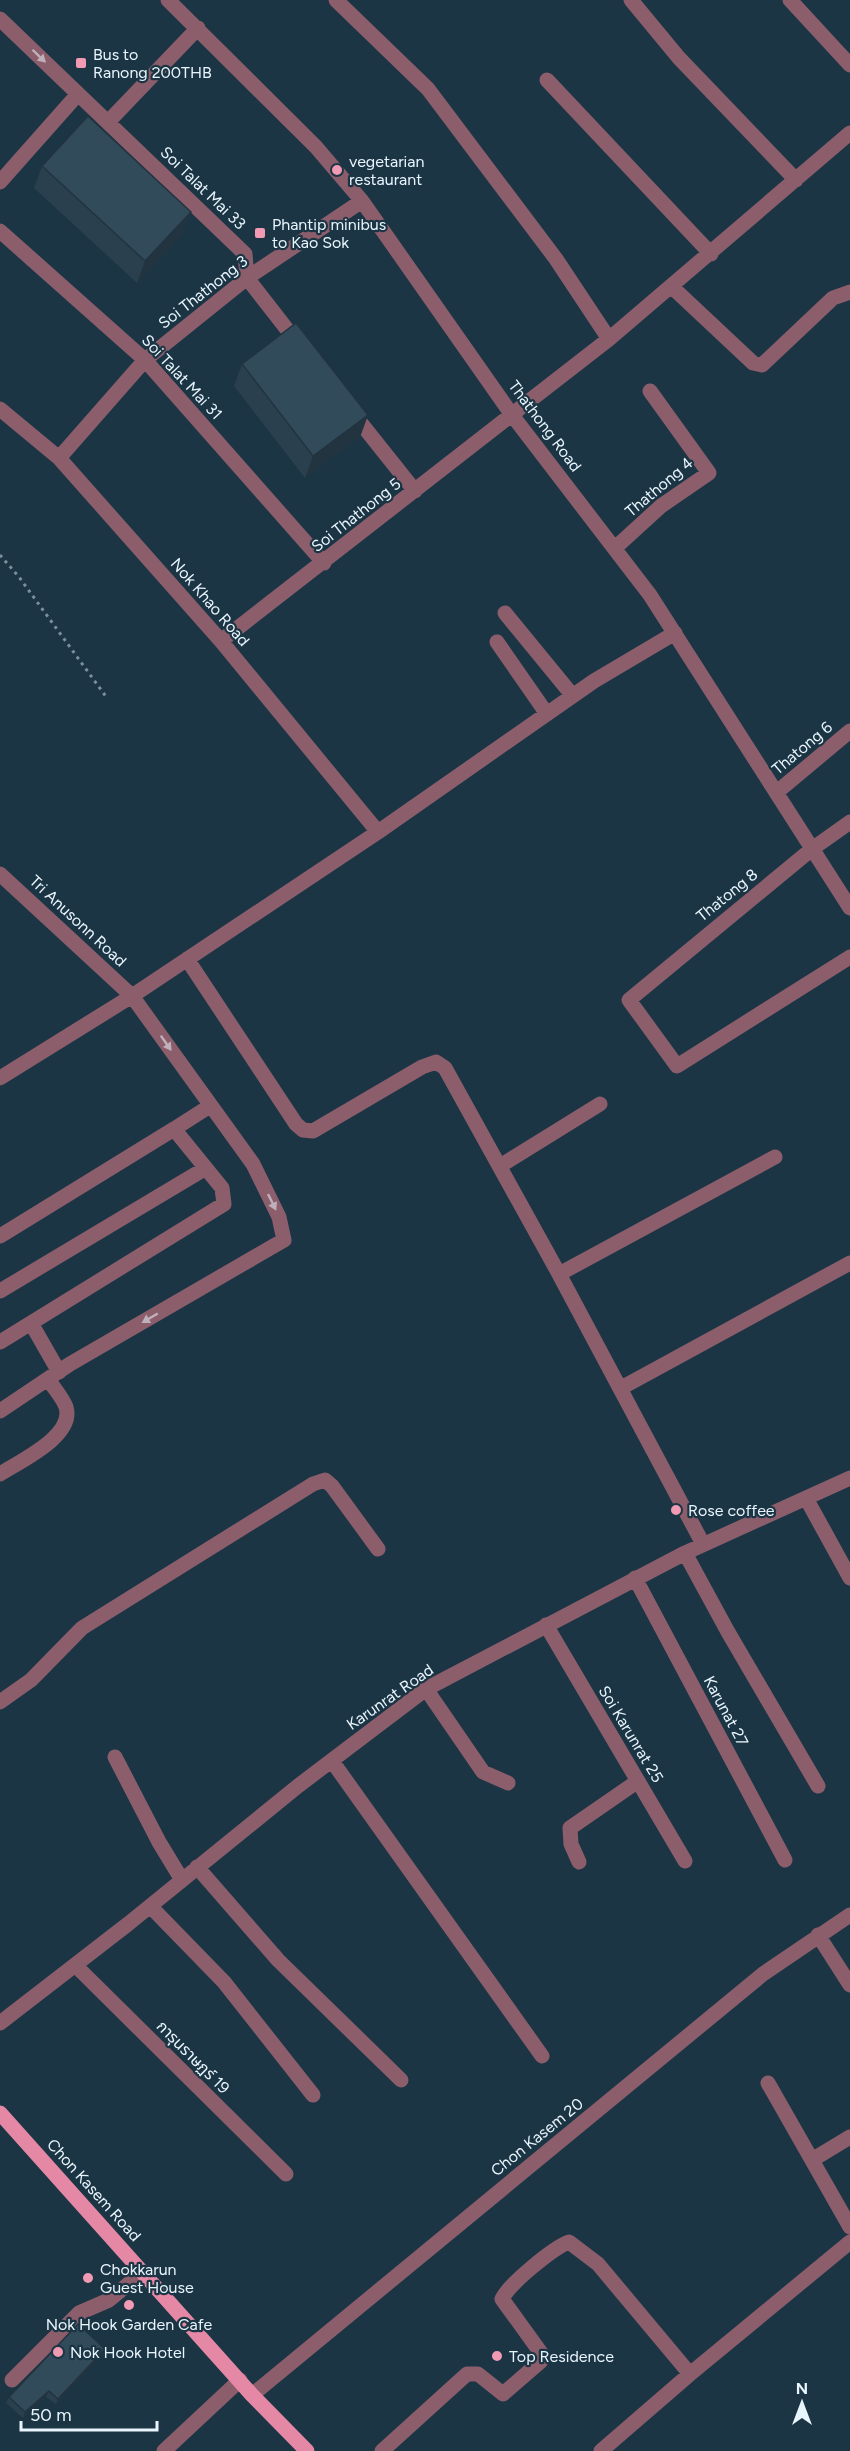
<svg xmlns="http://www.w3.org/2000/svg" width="850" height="2451" font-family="Figtree,'Noto Sans Thai',sans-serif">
	<rect width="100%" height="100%" fill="#1b3544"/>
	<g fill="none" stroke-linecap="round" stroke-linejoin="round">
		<path stroke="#7c8f9b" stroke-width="3" stroke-dasharray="3 4.5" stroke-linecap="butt" d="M0,555L19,577L107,698"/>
		<path stroke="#8c5e6c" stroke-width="15" d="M168,0L316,147L362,201L512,415L650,595L850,908
			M336,0L428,89L556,259L609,339
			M631,0L679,58L796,180
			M790,0L850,65
			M0,19L245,254L247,278L300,346
			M547,80L711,254
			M109,121L198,28
			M0,182L78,94
			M0,231L145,360L324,563
			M672,287L753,363L762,365L833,298L850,292
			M0,409L59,458L221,641L378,832
			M352,412L415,491
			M59,458L145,360L247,278L362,201
			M615,548L661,506L709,473L650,391
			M505,613L573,696
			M221,641L609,339L850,133
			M497,642L547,714
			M777,792L850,731
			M850,822L812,849L629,1000L677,1066L850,957
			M0,874L132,996L253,1164L279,1217L284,1240L70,1364L0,1411
			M187,959L296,1124L303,1130L313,1131L422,1067L436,1062L445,1068L559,1274L703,1544
			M0,1078L132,996L378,832L594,681L675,633
			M174,1129L210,1106
			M500,1166L600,1104
			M0,1236L174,1129L222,1188L224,1204L0,1342
			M559,1274L775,1157
			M0,1291L206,1168
			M31,1323L59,1372
			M621,1388L850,1263
			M0,1474C20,1461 75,1436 66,1407C63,1398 53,1387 48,1379
			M806,1498L850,1578
			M685,1553L728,1632L818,1786
			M635,1578L785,1860
			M546,1625L685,1861
			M426,1689L483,1772L508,1783
			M0,1702L31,1680L82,1628L313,1484L325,1480L332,1486L378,1549
			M115,1757L159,1842L182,1880
			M332,1761L542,2056
			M579,1862L571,1844L570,1828L638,1781
			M197,1867L278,1960L401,2080
			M150,1906L224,1982L313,2095
			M818,1935L850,1985
			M75,1965L286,2174
			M0,2023L128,1924L298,1786L426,1689L685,1553L850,1478
			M768,2083L850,2227
			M812,2160L850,2137
			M12,2380L79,2313L109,2300L143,2272
			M252,2395L763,1974L850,1915
			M164,2451L240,2380
			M382,2451L467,2374H478L503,2394L541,2361V2353L502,2299C509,2284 553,2248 569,2242L598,2264L690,2374
			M601,2451L690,2374L850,2242"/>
		<path stroke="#e588a5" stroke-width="15" d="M0,2113L252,2395L307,2451"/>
	</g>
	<path fill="#2a404e" d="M42,166L191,212L183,234L137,283L34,188Z
		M242,364L368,415L360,437L305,478L234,386Z
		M105,2349L103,2355L56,2404L46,2397L23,2418L6,2403L9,2397Z"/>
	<path fill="#223440" d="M191,212L183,234L137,283L145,261Z
		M368,415L360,437L305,478L313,456Z
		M105,2349L103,2355L56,2404L58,2399Z
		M49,2391L46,2397L23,2418L25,2412Z"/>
	<path fill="#314b5b" stroke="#223440" stroke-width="1.5" d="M88,116L191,212L145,261L42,166Z
		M296,323L368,415L313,456L242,364Z
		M78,2324L105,2349L58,2399L49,2391L25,2412L9,2397Z"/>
	<defs><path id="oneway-solid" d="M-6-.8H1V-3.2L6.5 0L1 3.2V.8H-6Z" transform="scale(1.5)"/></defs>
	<g fill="#bfb1bc">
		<use href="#oneway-solid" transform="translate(39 56) rotate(44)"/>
		<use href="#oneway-solid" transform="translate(166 1043) rotate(55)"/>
		<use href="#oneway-solid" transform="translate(272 1202) rotate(64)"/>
		<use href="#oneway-solid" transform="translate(150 1318) rotate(150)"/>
	</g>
	<g fill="#f19ab4" stroke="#1b3544" stroke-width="2">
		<rect x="75" y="57" width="12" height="12" rx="3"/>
		<circle cx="337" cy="170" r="6"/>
		<rect x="254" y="227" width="12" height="12" rx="3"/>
		<circle cx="676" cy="1510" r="6"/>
		<circle cx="88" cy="2278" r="6"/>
		<circle cx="129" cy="2305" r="6"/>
		<circle cx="58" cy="2352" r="6"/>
		<circle cx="497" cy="2356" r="6"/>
	</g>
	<g text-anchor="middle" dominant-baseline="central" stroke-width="4.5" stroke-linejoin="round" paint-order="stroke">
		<g font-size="16" fill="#e9f5fd" stroke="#1b3544" text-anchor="start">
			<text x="93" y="54">Bus to<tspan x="93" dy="18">Ranong 200THB</tspan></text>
			<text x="349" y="161">vegetarian<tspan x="349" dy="18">restaurant</tspan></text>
			<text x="272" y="224">Phantip minibus<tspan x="272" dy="18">to Kao Sok</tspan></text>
			<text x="688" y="1510">Rose coffee</text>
			<text x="100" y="2269">Chokkarun<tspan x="100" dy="18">Guest House</tspan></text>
			<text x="129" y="2324" text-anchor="middle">Nok Hook Garden Cafe</text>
			<text x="70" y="2352">Nok Hook Hotel</text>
			<text x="509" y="2356">Top Residence</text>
		</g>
		<g font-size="16" fill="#e9f5fd" stroke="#1b3544">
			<text transform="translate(203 188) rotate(44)">Soi Talat Mai 33</text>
			<text transform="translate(203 292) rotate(-38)">Soi Thathong 3</text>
			<text transform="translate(182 377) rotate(47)">Soi Talat Mai 31</text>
			<text transform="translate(545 426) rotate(53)">Thathong Road</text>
			<text transform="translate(659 487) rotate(-40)">Thathong 4</text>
			<text transform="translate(356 515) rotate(-38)">Soi Thathong 5</text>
			<text transform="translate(210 602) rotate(49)">Nok Khao Road</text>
			<text transform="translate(802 748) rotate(-40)">Thatong 6</text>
			<text transform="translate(727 895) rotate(-39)">Thatong 8</text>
			<text transform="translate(78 921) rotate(43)">Tri Anusonn Road</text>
			<text transform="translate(390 1697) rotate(-35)">Karunrat Road</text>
			<text transform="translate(726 1711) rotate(62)">Karunat 27</text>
			<text transform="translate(631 1734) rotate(59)">Soi Karunrat 25</text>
			<text transform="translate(193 2057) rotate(45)">การุนราษฏร์ 19</text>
			<text transform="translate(537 2137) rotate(-39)">Chon Kasem 20</text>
			<text transform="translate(94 2190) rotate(48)">Chon Kasem Road</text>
		</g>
	</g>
	<g transform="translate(802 2403)" stroke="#1b3544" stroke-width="4.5" paint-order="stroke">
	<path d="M0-4.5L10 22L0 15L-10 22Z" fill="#e9f5fd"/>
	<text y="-9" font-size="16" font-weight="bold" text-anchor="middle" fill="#e9f5fd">N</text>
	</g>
	<path d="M21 2421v9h136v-9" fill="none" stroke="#e9f5fd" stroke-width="3"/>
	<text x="30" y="2421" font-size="18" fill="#e9f5fd" stroke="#1b3544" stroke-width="4.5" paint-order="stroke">50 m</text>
</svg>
